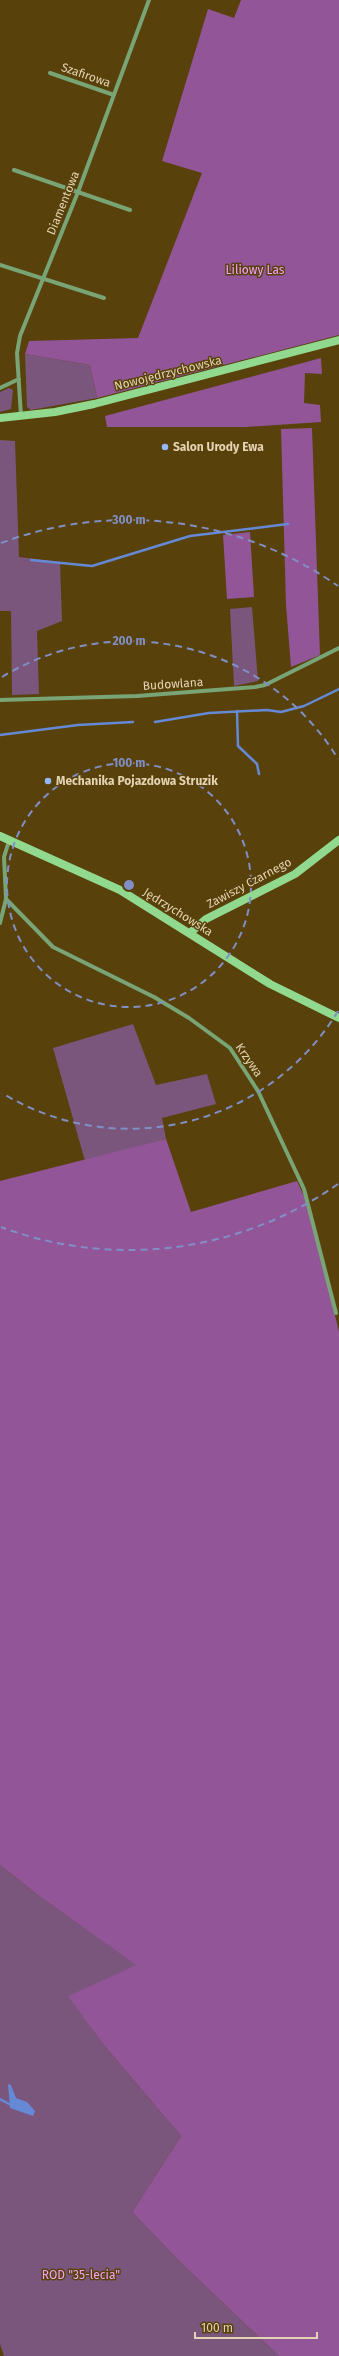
<svg xmlns="http://www.w3.org/2000/svg" width="339" height="2356" font-family="'Fira Sans',sans-serif">
	<rect width="100%" height="100%" fill="#58410a"/>
	<path fill="#7a567d" d="M25,354L90,365L97,398L31,410L27,407Z
		M9,388L13,390L11,409L0,412V392Z
		M0,440L15,441L19,557L60,562L62,621L37,631L39,694L12,695L11,611H0Z
		M252,607L258,681L234,686L230,609Z
		M133,1024L156,1085L207,1074L216,1104L162,1118L166,1139L85,1161L53,1048Z
		M0,1865L39,1896L137,1965L69,1996L102,2043L181,2136L132,2212L181,2263L279,2356H4L0,2344Z"/>
	<path fill="#925598" d="M241,0H339V335L97,398L90,365L25,354L29,341L138,338L202,173L162,161L208,9L234,18Z
		M321,358L322,374L305,373L304,403L320,405L321,422L246,427H107L105,416Z
		M312,428L320,655L291,667L286,605L281,429Z
		M250,532L254,597L227,599L223,535Z
		M166,1139L191,1212L297,1181L309,1207L339,1332V2356H279L181,2263L132,2212L181,2136L102,2043L68,1996L136,1965L39,1896L0,1865V1181Z"/>
	<path fill="#6589d5" d="M8,2084L11,2085L16,2098L27,2102L35,2111L33,2116L10,2108Z"/>
	<g fill="none" stroke-linecap="round" stroke-linejoin="round">
		<path stroke="#6589d5" stroke-width="2.5" d="M31,560L92,566L190,536L288,524
			M237,711L238,746L257,764L259,774
			M155,722L209,713L267,710L281,712L304,706L339,689
			M0,735L78,725L133,722
			M0,2099L11,2105"/>
		<path stroke="#78a476" stroke-width="4" d="M50,73L114,95
			M14,170L130,210
			M0,265L104,298
			M0,388L19,379
			M21,416L17,353L20,336L78,192L149,0
			M0,700L137,696L255,687L265,685L339,648
			M6,899L53,947L154,997L189,1018L230,1048L258,1091L304,1189L336,1313
			M0,923L6,899L4,857L9,841"/>
		<path stroke="#92d990" stroke-width="8" d="M0,418L55,412L94,404L339,340
			M0,836L120,890L270,984L339,1018
			M190,933L206,919L295,874L339,840"/>
	</g>
	<g fill="none" stroke="#8090c6" stroke-width="2" stroke-dasharray="7 5">
		<circle cx="129" cy="885" r="122"/>
		<path d="M338 1011A244 244 0 0 1 2 1093M2 677A244 244 0 0 1 338 759"/>
		<path d="M338 1184A365 365 0 0 1 1 1227M1 543A365 365 0 0 1 338 586"/>
	</g>
	<g fill="#94b7fd" stroke="#58410a" stroke-width="1.5">
		<circle cx="165" cy="447" r="4"/>
		<circle cx="48" cy="781" r="4"/>
	</g>
	<g text-anchor="middle" dominant-baseline="central" stroke-width="3" stroke-linejoin="round" paint-order="stroke">
		<g font-size="12" fill="#e3d3b3" stroke="#58410a">
			<text transform="translate(86 75) rotate(19)">Szafirowa</text>
			<text transform="translate(63 203) rotate(-68)">Diamentowa</text>
			<text transform="translate(168 373) rotate(-14)">Nowojędrzychowska</text>
			<text transform="translate(173 684) rotate(-4)">Budowlana</text>
			<text transform="translate(249 883) rotate(-28)">Zawiszy Czarnego</text>
			<text transform="translate(178 912) rotate(32)">Jędrzychowska</text>
			<text transform="translate(249 1060) rotate(55)">Krzywa</text>
		</g>
		<g font-size="12" fill="#f6a3fd" stroke="#58410a">
			<text x="255" y="270">Liliowy Las</text>
			<text x="81" y="2275">ROD "35-lecia"</text>
		</g>
		<g font-size="12" font-weight="bold" fill="#e3d3b3" stroke="#58410a" text-anchor="start">
			<text x="173" y="447">Salon Urody Ewa</text>
			<text x="56" y="781">Mechanika Pojazdowa Struzik</text>
		</g>
	</g>
	<circle cx="129" cy="885" r="6" fill="#8090c6" stroke="#58410a" stroke-width="2"/>
	<g font-size="12" text-anchor="middle" font-weight="bold" fill="#8090c6" stroke="#58410a" stroke-width="3" stroke-linejoin="round" paint-order="stroke">
		<text x="129" y="524">300 m</text>
		<text x="129" y="645">200 m</text>
		<text x="129" y="767">100 m</text>
	</g>
	<path d="M195 2332v6h122v-6" fill="none" stroke="#e3d3b3" stroke-width="2"/>
	<text x="201" y="2332" font-size="12" fill="#e3d3b3" stroke="#58410a" stroke-width="3" paint-order="stroke">100 m</text>
</svg>
